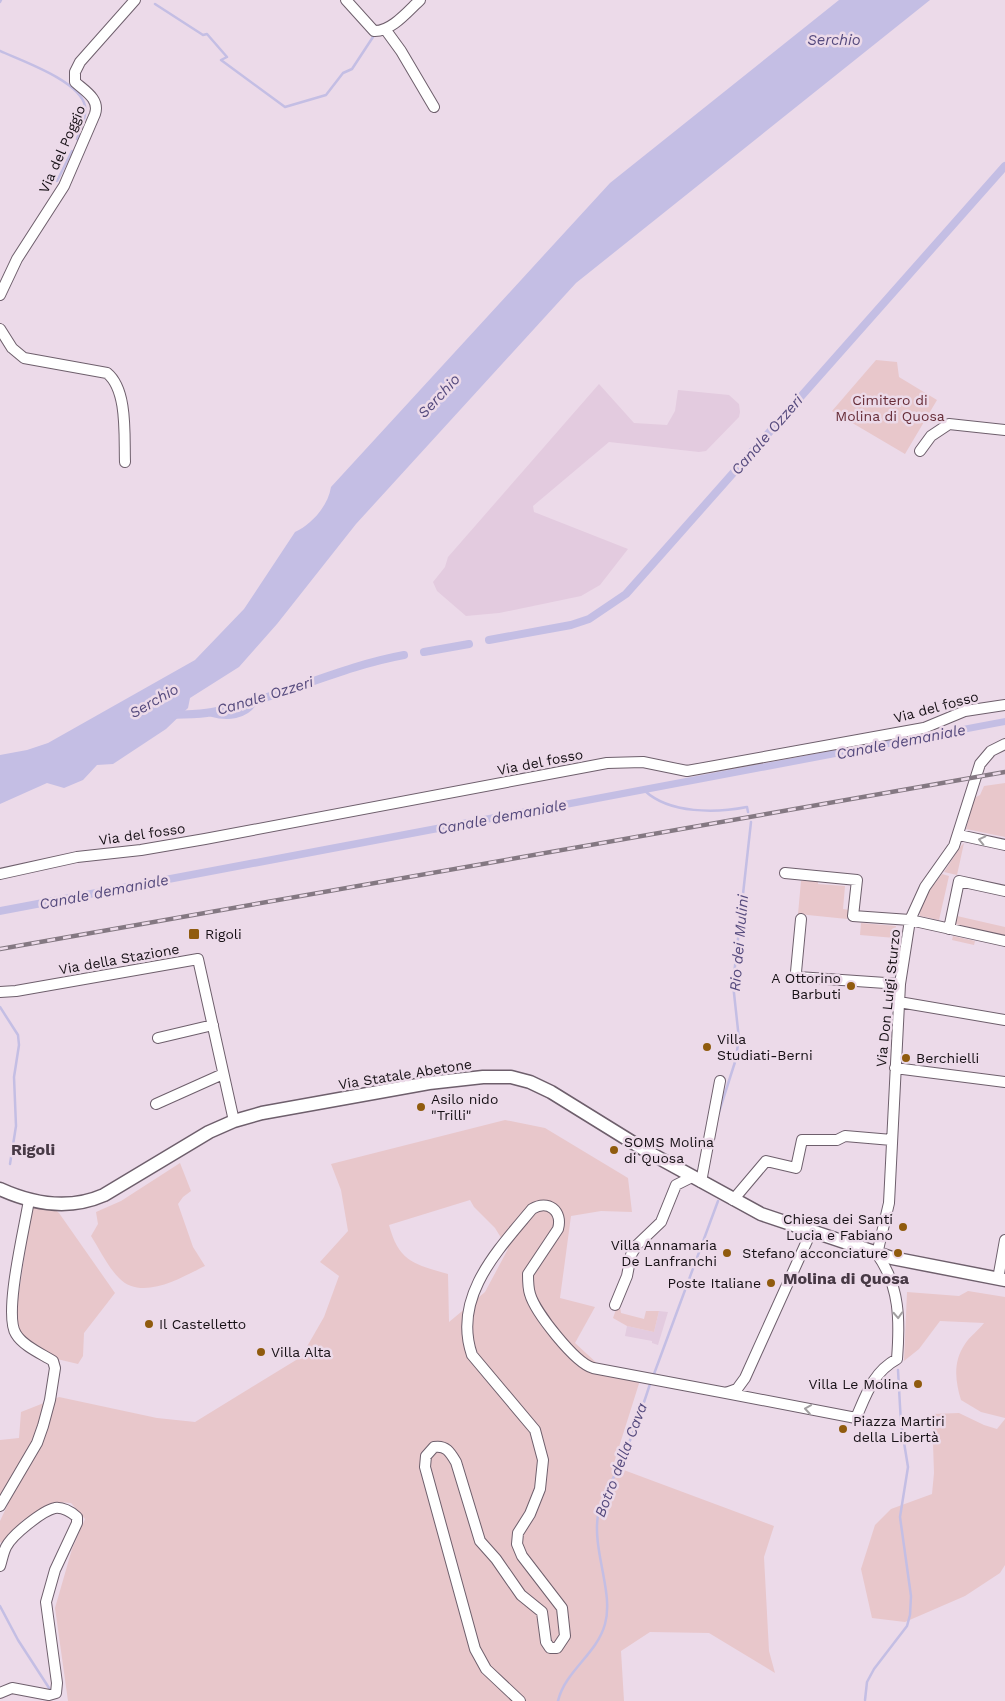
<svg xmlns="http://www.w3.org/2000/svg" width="1005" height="1701" font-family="'Work Sans',sans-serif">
	<rect width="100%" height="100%" fill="#ecdae9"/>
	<path fill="#e3cbdf" d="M599,384L634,423L667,425L675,411L678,390L729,395L739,404L740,412L739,417L706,451L699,452L609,442L533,506L534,512L628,549L600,585L581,596L499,613L466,616L437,591L433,582L445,567L448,557Z
		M659,1311L668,1312L658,1345L652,1343V1341L625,1336L627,1326L654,1332Z"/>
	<path fill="#e8c7cb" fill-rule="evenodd" d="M876,360L897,362L899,377L937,400L905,454L832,411Z
		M1005,783V837L966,829L974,798L980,795L984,786Z
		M964,843L957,875L944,872L961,846Z
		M942,874L949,876L939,920L920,916C917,902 934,885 942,874Z
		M801,881H818V884L845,886L843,909L850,910L847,919L798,914Z
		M957,916L1005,927V936L955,924Z
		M861,923L896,926L895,938L860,935Z
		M953,936L975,941L974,945L952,940Z
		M505,1120L545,1128L628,1178L632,1212L601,1211L571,1216L560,1298L595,1307L575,1343L600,1366L642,1374L613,1466L774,1526L764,1557L769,1651L775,1673L709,1633L650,1632L621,1651L624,1701H68L55,1608L72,1549L85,1519L71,1503L56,1502L23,1520L2,1543L0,1542V1521L8,1504L0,1506V1440L19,1438L21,1412L59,1397L157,1418L195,1422L301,1357L324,1317L339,1276L320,1262L348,1231L341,1190L331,1164ZM470,1200L474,1207L495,1228L508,1249L485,1292L449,1322L448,1274C414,1264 399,1262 389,1225Z
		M180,1163L191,1191L183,1197L178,1204L193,1247L205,1266C182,1277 142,1302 119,1278C108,1267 100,1250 91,1236L98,1224L96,1212L121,1201Z
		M32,1207L54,1209L59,1213L115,1293L84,1333L83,1356L78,1364L57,1359L21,1336L15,1318Z
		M968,1291L1005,1297V1418L981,1412L961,1400C955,1381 953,1361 965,1344C970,1336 979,1330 984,1323L940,1321L919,1349L904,1361L907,1292L959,1296Z
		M619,1301L621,1313L644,1319L646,1311H659L654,1332L627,1326L613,1318Z
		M959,1413L984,1425L997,1429L1005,1419V1565L1000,1573L965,1596L905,1622L872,1618L861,1569L875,1525L891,1509L932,1494L934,1473L932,1414Z"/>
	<path fill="#c4bee4" d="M839,0H930L576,283L356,524L277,624L239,667L190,698L188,708L166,729L113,764L97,765L83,780L64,788L47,783L0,804V755L27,750L48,743L195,660L244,609L295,532C312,524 328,506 331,487L610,183Z
		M1005,718V725L0,915V907Z"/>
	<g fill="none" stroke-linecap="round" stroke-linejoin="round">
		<path stroke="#c4bee4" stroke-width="2.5" d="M0,2L1,0
			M155,4L203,35L207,34L227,57L221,60L285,107L326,95L343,73L352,69L373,37
			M0,51C22,61 80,81 85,106C87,117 80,129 77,139
			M57,181L72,151
			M645,791C670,814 716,813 747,807L748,812
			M0,1007L18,1035L19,1045L14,1077L16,1126L10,1164
			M719,1112L735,1062L739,1039L733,984L751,822
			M654,1374L718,1201
			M0,1606L18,1640L51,1691
			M865,1700L867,1682L874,1669L907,1626L910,1615L911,1596L900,1517L908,1467L901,1424L898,1370
			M558,1701C565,1671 597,1654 605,1624C614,1593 592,1550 598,1515C601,1496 612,1483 619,1466C631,1440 641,1412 650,1384"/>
		<path stroke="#c4bee4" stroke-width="8" d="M489,640L571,625L589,619L626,594L1005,166
			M424,652L469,644
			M212,713C227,717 245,716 254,701
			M170,715C183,714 198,715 212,712C277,699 338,667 404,655"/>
		<g stroke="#6e5f6c" stroke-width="12">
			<path id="minor" d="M346,0L374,31C391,32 408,11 420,0
				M385,29L401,51L434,107
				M0,295L17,259L64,186L95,114C100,99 85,91 75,82V72L80,62L135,0
				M0,329L12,348L24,358L107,373C128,390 124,436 125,462
				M920,451L931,436L949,424L1005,430
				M959,835L1005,845
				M785,873L857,880L853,916L910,920L1005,941
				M0,874L77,857L141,850L205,839L607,763L643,762L687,771L924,728L965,711L1005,705
				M801,919L796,972L798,977L900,984
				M949,929L959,881L1005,891
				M0,992L16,991L198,959L234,1121
				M899,1002L1005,1020
				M158,1038L213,1025
				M895,1068L1005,1082
				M156,1104L223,1074
				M701,1182L720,1081
				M733,1200L766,1161L796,1168L802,1140H837L845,1136L892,1140
				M998,1279L1005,1240
				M615,1305L627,1276L631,1255L637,1245L661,1222L676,1185L692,1177
				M726,1393L856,1418C866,1395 873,1372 897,1359C900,1321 900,1286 877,1254L889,1203L900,984L910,920L925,887L954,846L980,764L991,751L1005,744
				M0,1506L37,1443L43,1426L50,1400L55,1368L53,1361C42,1354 23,1346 16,1334C3,1315 25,1226 29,1200
				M0,1566C2,1560 3,1553 6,1547C12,1535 42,1511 55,1508C63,1507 71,1512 77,1517V1523L55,1570L46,1602L57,1683L56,1693L49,1695L12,1688L0,1693
				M520,1701L486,1669L475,1649L425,1467L426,1456L434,1447C446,1445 450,1452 456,1462L480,1541L496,1559L521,1595L542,1612L546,1642L550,1648H557L565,1636L562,1608L522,1556L517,1544L518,1533L530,1514L540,1489L543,1460L535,1430L472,1355C452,1297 498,1250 532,1209C548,1199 563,1211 558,1229L528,1274C528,1280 528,1288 530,1294C535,1312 575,1363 593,1368L726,1393L737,1389L745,1378L811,1232"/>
		</g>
		<g stroke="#6e5f6c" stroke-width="15">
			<path id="major" d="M0,1189C33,1204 70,1210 104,1195L209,1132L234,1121L262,1113L429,1083L483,1077H511L530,1082L551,1092L648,1152L761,1214L892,1258L1005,1280"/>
		</g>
		<use href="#minor" stroke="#fff" stroke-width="10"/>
		<use href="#major" stroke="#fff" stroke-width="12"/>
		<g stroke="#847882" stroke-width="4.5">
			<path id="rail" d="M0,949L1005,772"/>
		</g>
		<use href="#rail" stroke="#ecdae9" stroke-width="2.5" stroke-dasharray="8" stroke-linecap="butt"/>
	</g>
	<defs><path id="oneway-chevron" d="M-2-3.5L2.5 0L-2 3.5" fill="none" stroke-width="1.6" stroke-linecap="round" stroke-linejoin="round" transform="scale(1.25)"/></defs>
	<g stroke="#a29fa1">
		<use href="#oneway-chevron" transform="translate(982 840) rotate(-167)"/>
		<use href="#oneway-chevron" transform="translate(898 1315) rotate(87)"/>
		<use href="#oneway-chevron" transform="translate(808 1409) rotate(-171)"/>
	</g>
	<g fill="#905b0e" stroke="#ecdae9" stroke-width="2">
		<rect x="188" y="928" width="12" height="12" rx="2.5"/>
		<circle cx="851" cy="986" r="5"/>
		<circle cx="707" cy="1047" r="5"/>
		<circle cx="906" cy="1058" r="5"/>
		<circle cx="421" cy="1107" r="5"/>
		<circle cx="614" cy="1150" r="5"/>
		<circle cx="903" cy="1227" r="5"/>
		<circle cx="727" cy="1253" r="5"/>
		<circle cx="898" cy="1253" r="5"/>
		<circle cx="771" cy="1283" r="5"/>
		<circle cx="149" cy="1324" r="5"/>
		<circle cx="261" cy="1352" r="5"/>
		<circle cx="918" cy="1384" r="5"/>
		<circle cx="843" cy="1429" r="5"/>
	</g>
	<g text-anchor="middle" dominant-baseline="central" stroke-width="5" stroke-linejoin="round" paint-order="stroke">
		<g font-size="14" fill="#161015" stroke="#ecdae9">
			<text transform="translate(62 149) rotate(-66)">Via del Poggio</text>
			<text transform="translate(936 707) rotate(-15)">Via del fosso</text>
			<text transform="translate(540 762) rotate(-11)">Via del fosso</text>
			<text transform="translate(142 834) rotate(-8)">Via del fosso</text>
			<text transform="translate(119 959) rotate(-10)">Via della Stazione</text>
			<text transform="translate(888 998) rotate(-84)">Via Don Luigi Sturzo</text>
			<text transform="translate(405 1074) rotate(-9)">Via Statale Abetone</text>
		</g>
		<g font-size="14" fill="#672d38" stroke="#ecdae9">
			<text x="890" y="400">Cimitero di<tspan x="890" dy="16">Molina di Quosa</tspan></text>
		</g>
		<g font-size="14" fill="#161015" stroke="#ecdae9" text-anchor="start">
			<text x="205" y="934">Rigoli</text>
			<text x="841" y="978" text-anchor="end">A Ottorino<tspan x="841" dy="16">Barbuti</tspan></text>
			<text x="717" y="1039">Villa<tspan x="717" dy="16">Studiati-Berni</tspan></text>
			<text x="916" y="1058">Berchielli</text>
			<text x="431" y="1099">Asilo nido<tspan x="431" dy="16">"Trilli"</tspan></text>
			<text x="624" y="1142">SOMS Molina<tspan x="624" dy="16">di Quosa</tspan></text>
			<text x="893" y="1219" text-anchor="end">Chiesa dei Santi<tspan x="893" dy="16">Lucia e Fabiano</tspan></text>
			<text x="717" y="1245" text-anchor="end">Villa Annamaria<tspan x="717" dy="16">De Lanfranchi</tspan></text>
			<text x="888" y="1253" text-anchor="end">Stefano acconciature</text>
			<text x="761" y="1283" text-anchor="end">Poste Italiane</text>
			<text x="159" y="1324">Il Castelletto</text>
			<text x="271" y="1352">Villa Alta</text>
			<text x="908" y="1384" text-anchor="end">Villa Le Molina</text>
			<text x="853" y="1421">Piazza Martiri<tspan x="853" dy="16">della Libertà</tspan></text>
		</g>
		<g font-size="15" font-style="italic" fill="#564b7e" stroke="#ecdae9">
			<text x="834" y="40">Serchio</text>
			<text transform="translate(439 396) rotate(-47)">Serchio</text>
			<text transform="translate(767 435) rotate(-49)">Canale Ozzeri</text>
			<text transform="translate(265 696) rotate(-17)">Canale Ozzeri</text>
			<text transform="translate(154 701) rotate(-30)">Serchio</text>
			<text transform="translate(901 742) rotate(-11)">Canale demaniale</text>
			<text transform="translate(502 817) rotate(-11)">Canale demaniale</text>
			<text transform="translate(104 892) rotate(-11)">Canale demaniale</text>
			<text transform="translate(739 943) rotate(-85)">Rio dei Mulini</text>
			<text transform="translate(621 1460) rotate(-69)">Botro della Cava</text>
		</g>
		<g font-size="16" font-weight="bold" fill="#473945" stroke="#ecdae9">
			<text x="33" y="1149">Rigoli</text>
			<text x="846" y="1278">Molina di Quosa</text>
		</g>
	</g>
</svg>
